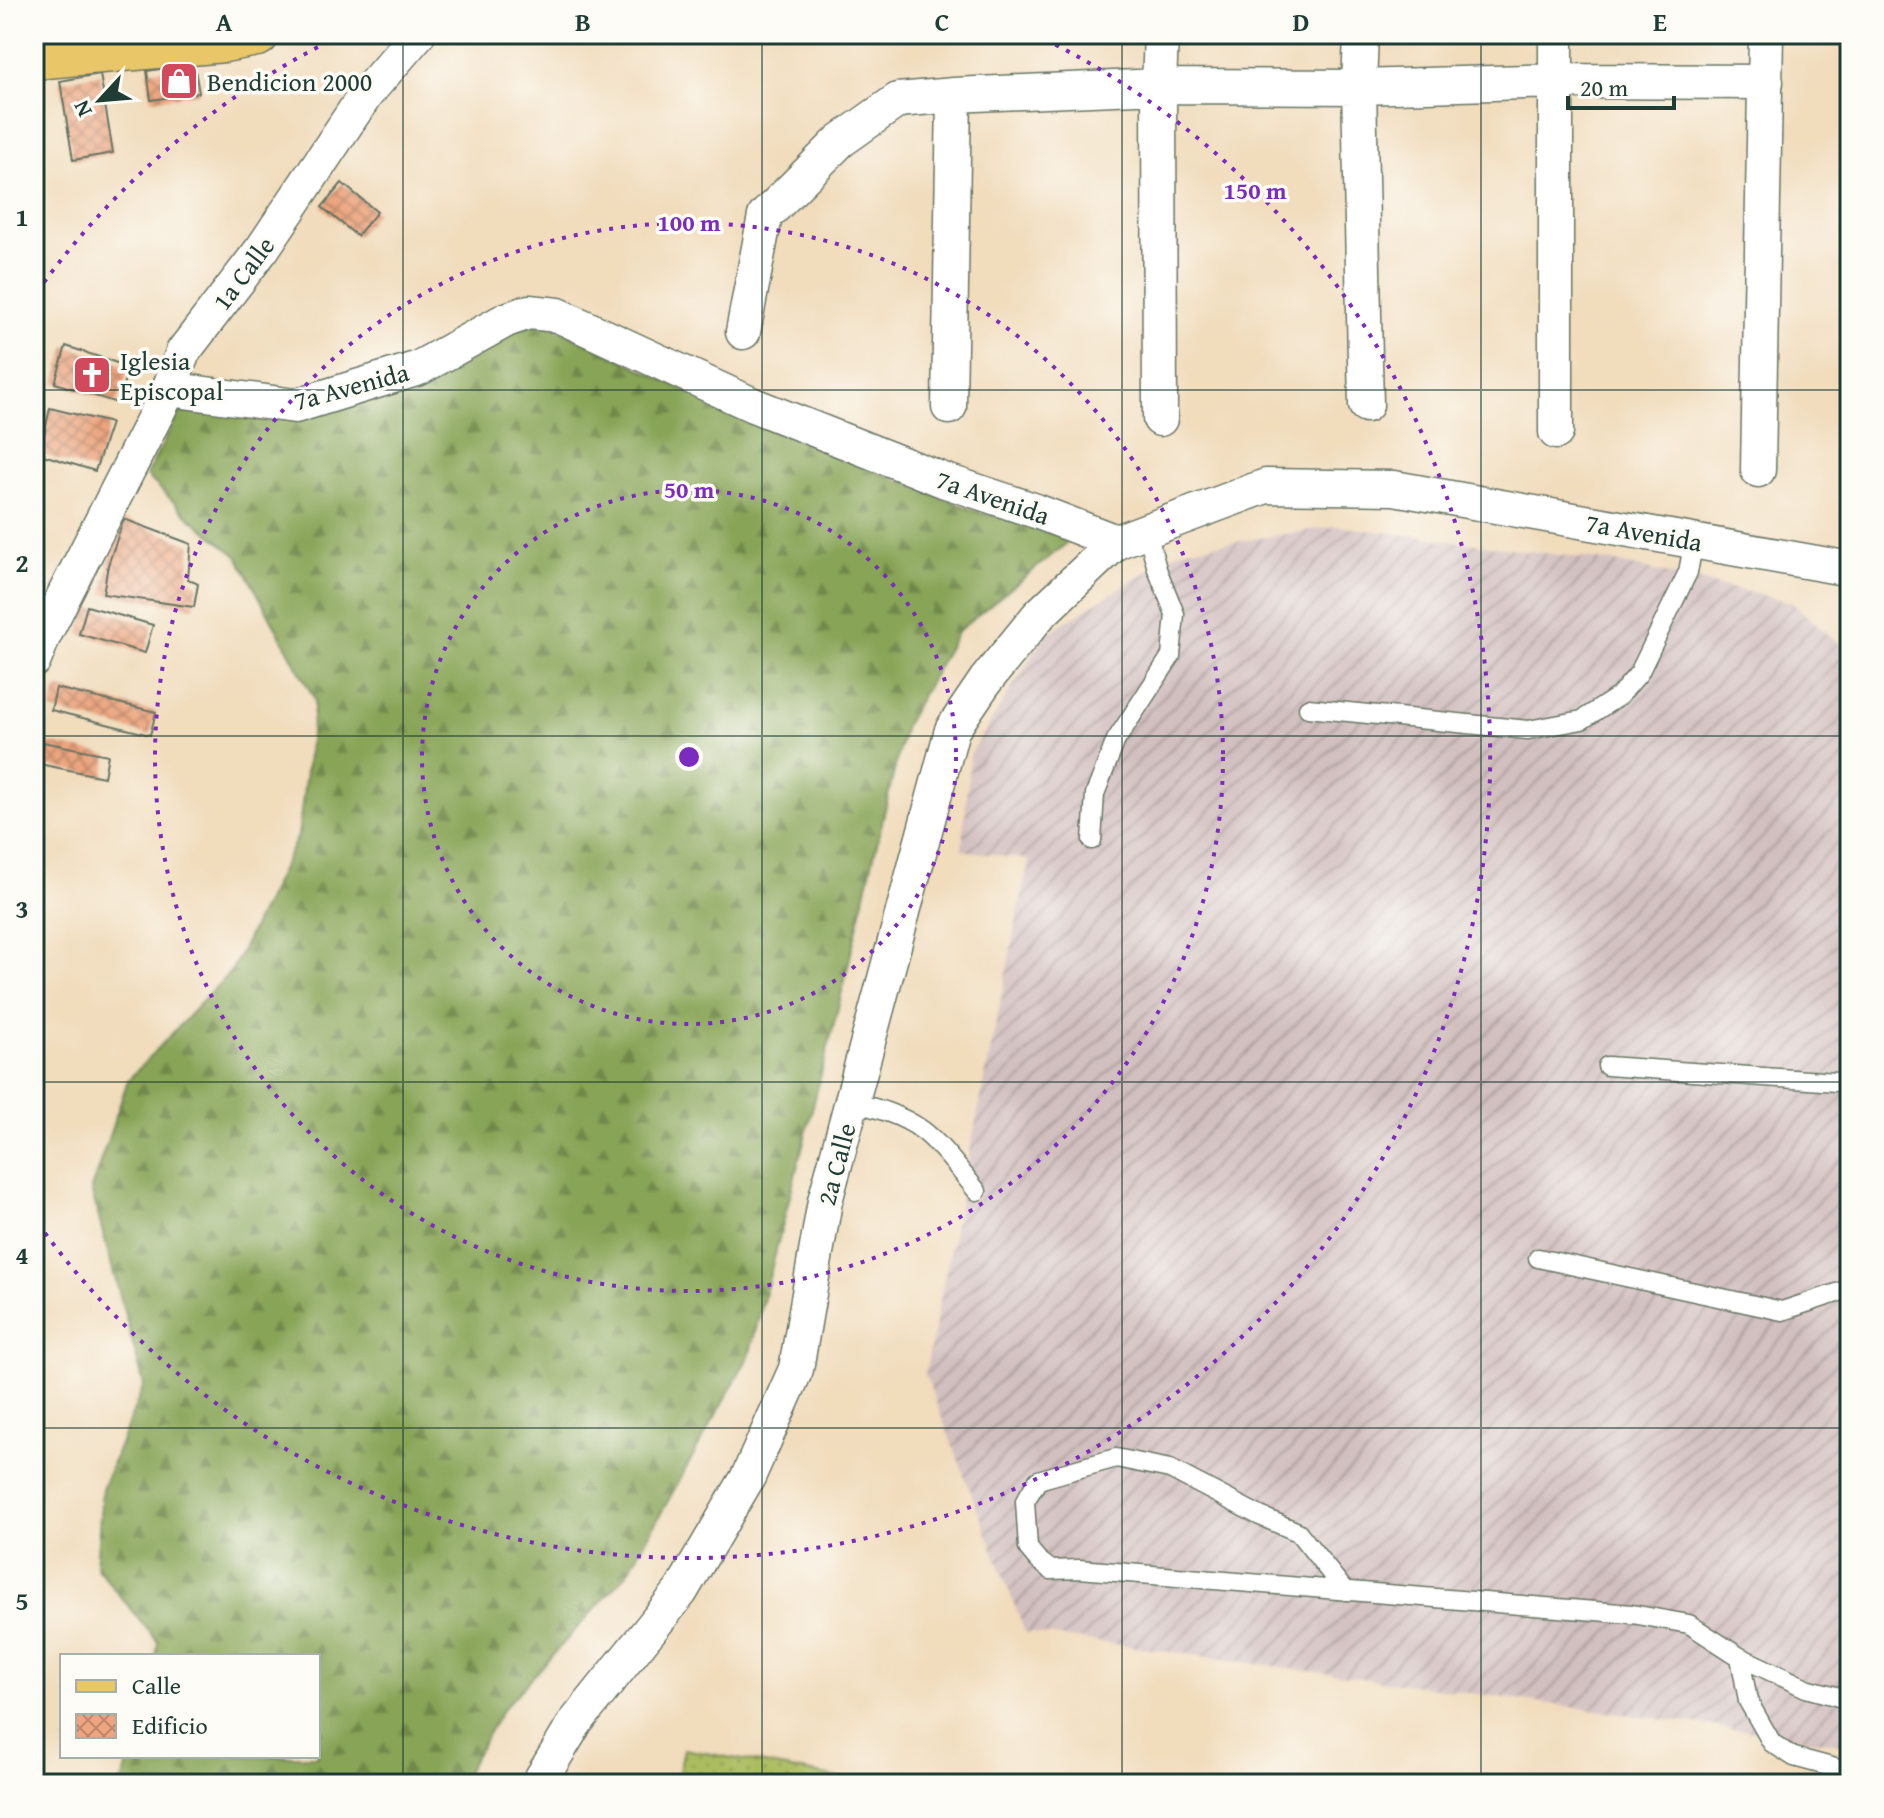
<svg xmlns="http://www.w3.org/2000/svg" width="1884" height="1818" font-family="'Gentium Book Plus',serif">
	<defs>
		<pattern id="industrial-furrows" width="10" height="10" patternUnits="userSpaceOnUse" patternTransform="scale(2)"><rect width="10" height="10" fill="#d2bfbf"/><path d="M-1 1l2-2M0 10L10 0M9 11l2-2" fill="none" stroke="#aa9c9c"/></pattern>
		<pattern id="grass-dots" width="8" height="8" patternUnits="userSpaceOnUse" patternTransform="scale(2)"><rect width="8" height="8" fill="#abbc5f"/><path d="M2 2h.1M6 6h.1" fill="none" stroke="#8b9a4f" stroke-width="1.8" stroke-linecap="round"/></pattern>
		<pattern id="forest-firs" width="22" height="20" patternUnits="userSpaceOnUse" patternTransform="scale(2)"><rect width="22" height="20" fill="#88a456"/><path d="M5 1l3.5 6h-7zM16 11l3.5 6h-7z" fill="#6f8748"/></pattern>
		<pattern id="building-cross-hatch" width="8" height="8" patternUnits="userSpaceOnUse" patternTransform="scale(2)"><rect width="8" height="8" fill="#eca57f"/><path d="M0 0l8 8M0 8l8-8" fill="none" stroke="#bf8869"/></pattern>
	</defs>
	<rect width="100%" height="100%" fill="#fdfcf7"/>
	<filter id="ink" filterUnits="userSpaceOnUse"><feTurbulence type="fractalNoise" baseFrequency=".0125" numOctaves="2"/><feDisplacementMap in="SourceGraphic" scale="16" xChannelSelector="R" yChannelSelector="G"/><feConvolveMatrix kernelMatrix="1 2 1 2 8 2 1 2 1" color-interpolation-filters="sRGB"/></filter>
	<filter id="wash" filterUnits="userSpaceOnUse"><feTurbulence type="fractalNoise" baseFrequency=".006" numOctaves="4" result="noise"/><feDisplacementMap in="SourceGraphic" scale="32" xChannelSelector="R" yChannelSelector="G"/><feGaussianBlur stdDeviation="1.8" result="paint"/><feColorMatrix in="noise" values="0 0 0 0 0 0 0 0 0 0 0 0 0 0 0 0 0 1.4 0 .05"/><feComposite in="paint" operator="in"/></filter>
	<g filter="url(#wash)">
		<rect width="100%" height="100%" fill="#f1dcbc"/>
		<path fill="url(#industrial-furrows)" d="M1338,526L1620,563L1791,602L1850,653V1745L1025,1632L925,1374L1029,860L962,850L970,755L1046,634L1181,550Z"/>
		<path fill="url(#grass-dots)" stroke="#657c4a" stroke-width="2" d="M684,1749L872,1784H676Z"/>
		<path fill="url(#forest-firs)" stroke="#547045" stroke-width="2" d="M542,321L732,413L980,513L1078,534L958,631L905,725L838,1008L749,1356L627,1574L502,1710L459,1784H121L131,1756H318V1656H156L158,1642L96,1567L102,1489L144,1385L91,1189L128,1080L232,970L298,836L315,700L238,557L189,517L146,475L188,397L292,409Z"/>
		<g id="blocks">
			<path fill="url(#building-cross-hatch)" d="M194,64L199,93L151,100L147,71Z
				M100,74L113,153L73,160L60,81Z
				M342,183L377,212L357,236L322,207Z
				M66,346L129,367L117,403L55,383Z
				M50,408L111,423L95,471L40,454Z
				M124,519L191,544L188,579L198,584L194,607L103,594L108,565Z
				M87,606L153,625L145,653L79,634Z
				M56,688L156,712L150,735L51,710Z
				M43,742L108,755L104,777L34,763Z"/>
		</g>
	</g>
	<g filter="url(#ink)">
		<use href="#blocks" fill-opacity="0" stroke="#687564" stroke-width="2"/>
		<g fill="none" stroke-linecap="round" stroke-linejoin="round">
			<g stroke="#687564" stroke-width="21">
				<path id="lane" d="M1308,708L1528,730L1582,720L1619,696L1639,673L1688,572L1694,541
					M1092,840L1095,794L1116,740L1171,656L1175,614L1157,569L1147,531
					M1607,1066L1850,1083
					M852,1102C876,1108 902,1115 922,1130C940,1143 962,1173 977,1191
					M1538,1258L1782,1311L1846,1290L1850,1286
					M1345,1591L1298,1532L1260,1516L1170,1469L1116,1458L1038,1480L1025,1501L1028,1548L1038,1560L1051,1570L1079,1569L1632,1614L1689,1624L1740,1657L1806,1688L1850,1700
					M1740,1657L1748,1701L1772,1743L1794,1757L1850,1772"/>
			</g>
			<g stroke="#687564" stroke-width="37">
				<path id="street" d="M1361,34L1359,87L1366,405
					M743,332L765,216L840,141L898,100L954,95L1159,86L1359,87L1556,81L1766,82
					M169,389L295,406L419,368L506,320L529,312L558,315L753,405L943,480L1036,511L1116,542L1266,486L1394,488L1850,569
					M949,407L954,95
					M1160,419L1159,86L1161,34
					M1556,432V34
					M1758,470L1766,34
					M34,660L43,637L169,389L183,352L263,248L366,94L418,34
					M538,1784L575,1723L681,1591L748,1477L796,1369L825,1201L952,730L986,680L1039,615L1116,542"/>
			</g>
			<g stroke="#687564" stroke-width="47">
				<path id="primary" d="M34,57L224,40L257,34"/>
			</g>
			<use href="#lane" stroke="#fff" stroke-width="18"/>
			<use href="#street" stroke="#fff" stroke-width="34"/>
			<use href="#primary" stroke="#e9c769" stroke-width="44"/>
		</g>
	</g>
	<path fill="none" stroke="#1f3d34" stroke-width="2" stroke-opacity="0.55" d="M403,34V1784M762,34V1784M1122,34V1784M1481,34V1784M34,390H1850M34,736H1850M34,1082H1850M34,1428H1850"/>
	<g fill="none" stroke="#7b2cbf" stroke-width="4" stroke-dasharray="4 8">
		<circle cx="689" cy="757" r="267"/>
		<circle cx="689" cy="757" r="534"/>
		<path d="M37 292A801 801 0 0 1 344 34M1034 34A801 801 0 1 1 37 1222"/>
	</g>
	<defs>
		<g id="shop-square" transform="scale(2)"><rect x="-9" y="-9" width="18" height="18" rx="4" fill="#d1495b" stroke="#fdfcf7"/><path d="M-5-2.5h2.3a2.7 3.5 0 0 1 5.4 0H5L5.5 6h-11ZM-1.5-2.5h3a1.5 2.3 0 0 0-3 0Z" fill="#fff"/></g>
		<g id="church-square" transform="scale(2)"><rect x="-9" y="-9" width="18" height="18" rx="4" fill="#d1495b" stroke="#fdfcf7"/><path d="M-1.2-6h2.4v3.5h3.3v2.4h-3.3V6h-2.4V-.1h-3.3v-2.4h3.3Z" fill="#fff"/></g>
	</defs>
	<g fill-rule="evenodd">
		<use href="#shop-square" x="179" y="81"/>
		<use href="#church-square" x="92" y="375"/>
	</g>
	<g text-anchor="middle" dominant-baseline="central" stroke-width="7" stroke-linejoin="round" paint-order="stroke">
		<g font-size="26" fill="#1f3d34" stroke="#fdfcf7" text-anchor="start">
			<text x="207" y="81">Bendicion 2000</text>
			<text x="120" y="360">Iglesia<tspan x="120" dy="30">Episcopal</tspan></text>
		</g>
		<g font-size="26" fill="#1f3d34" stroke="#fdfcf7">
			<text transform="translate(243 273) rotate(-53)">1a Calle</text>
			<text transform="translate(351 386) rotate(-15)">7a Avenida</text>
			<text transform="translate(993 497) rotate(19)">7a Avenida</text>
			<text transform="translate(1644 532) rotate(10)">7a Avenida</text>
			<text transform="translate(836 1164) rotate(-75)">2a Calle</text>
		</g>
	</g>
	<circle cx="689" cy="757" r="12" fill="#7b2cbf" stroke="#fdfcf7" stroke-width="4"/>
	<g font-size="24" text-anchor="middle" font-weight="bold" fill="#7b2cbf" stroke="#fdfcf7" stroke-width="7" stroke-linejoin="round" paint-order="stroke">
		<text x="1255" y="199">150 m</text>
		<text x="689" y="231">100 m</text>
		<text x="689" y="498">50 m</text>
	</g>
	<rect width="1884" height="1818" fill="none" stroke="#fdfcf7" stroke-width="88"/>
	<rect x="60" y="1654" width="260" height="104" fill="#fdfcf7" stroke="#a4b0a9" stroke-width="2"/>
	<rect x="76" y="1680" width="40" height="12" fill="#e9c769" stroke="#a4b0a9" stroke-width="2"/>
	<text x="132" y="1694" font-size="24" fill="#1f3d34">Calle</text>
	<rect x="76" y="1714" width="40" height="24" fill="url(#building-cross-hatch)" stroke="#a4b0a9" stroke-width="2"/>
	<text x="132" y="1734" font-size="24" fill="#1f3d34">Edificio</text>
	<g transform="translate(100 100) rotate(244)" stroke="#fdfcf7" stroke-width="6" paint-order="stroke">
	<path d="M0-6L14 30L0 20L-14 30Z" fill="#1f3d34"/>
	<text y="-12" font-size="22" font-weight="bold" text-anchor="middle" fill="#1f3d34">N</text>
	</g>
	<path d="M1568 96v12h106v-12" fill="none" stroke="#1f3d34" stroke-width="4"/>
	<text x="1580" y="96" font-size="24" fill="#1f3d34" stroke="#fdfcf7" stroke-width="6" paint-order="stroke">20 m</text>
	<rect x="44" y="44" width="1796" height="1730" fill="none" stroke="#1f3d34" stroke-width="3"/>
	<g font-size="26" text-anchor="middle" font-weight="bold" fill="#1f3d34">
		<text x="224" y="31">A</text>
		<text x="583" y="31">B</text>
		<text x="942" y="31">C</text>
		<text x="1301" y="31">D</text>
		<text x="1660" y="31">E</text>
		<text x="22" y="226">1</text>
		<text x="22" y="572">2</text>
		<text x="22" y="918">3</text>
		<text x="22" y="1264">4</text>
		<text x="22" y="1610">5</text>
	</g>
</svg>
